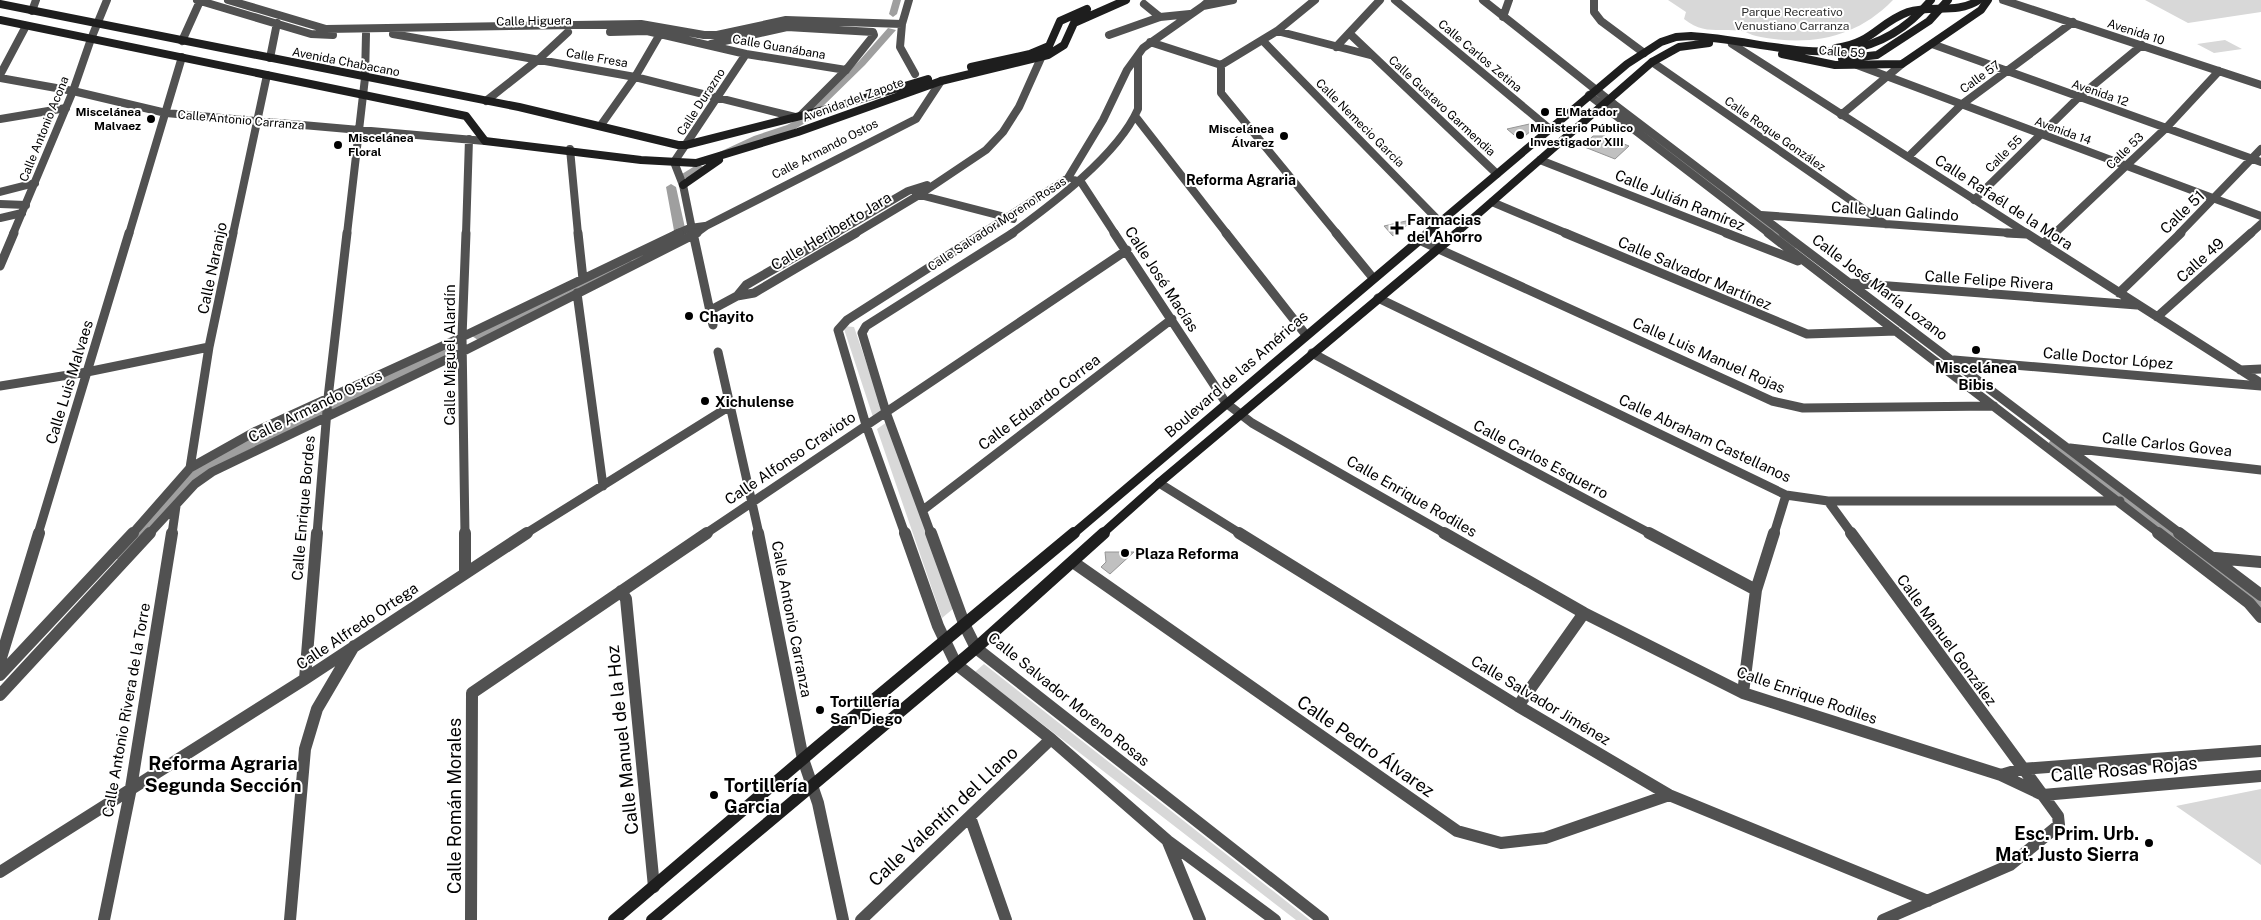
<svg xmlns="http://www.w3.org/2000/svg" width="2261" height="920" font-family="'Public Sans',sans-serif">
	<rect width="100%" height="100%" fill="#fff"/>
	<path fill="#d8d8d8" d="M1668,0H1893C1855,39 1808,47 1756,36C1751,35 1747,32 1742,31C1718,28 1704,35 1684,19L1686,12Z
		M2145,0H2261V12L2188,23Z
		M2225,40L2242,49L2214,53L2197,44Z
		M843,326L854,327L883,411L873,417Z
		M887,422L954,608L942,618L877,429Z
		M984,664L1310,920H1296L975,672Z
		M2261,789V865L2176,806Z"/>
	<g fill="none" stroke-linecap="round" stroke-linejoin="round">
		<path fill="#9f9f9f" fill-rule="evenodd" d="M893,0H901L897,14L893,17L889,14Z
			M888,28L896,30L865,65L819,110H811V106L859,61Z
			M1615,108L1797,244V248H1789L1611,113L1610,111Z
			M808,114L813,117L812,119L795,129L722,157H714L713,155L754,136L787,125Z
			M698,164L703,167C698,173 690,180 682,178V174Z
			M671,184L676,187L687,237L672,245L666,242L675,236L666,187Z
			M628,259L632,261V265L482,339L478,340L472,336L474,333Z
			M448,346L452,347L454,350L452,353L234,457L194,485L127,559H117L115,555L117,551L184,477L224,451Z
			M2055,439L2060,441L2255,590L2261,596V612L2256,610L2245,598L2050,447L2048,444L2050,441Z"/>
	</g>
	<path fill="#c0c0c0" stroke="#959595" d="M1534,123L1537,126L1520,140L1507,129Z
		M1593,136H1604L1629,146L1615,159L1582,146Z
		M1415,219L1393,236L1384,226Z
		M1105,552H1134L1110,574L1101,567L1106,562Z"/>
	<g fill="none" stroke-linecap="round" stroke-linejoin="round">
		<path stroke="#515151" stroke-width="8" d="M197,0L311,34L333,35
			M228,0L326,29L641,24L704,35H717L786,20L902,24
			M909,0L902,24L900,47L915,74
			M1210,0L1203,6L1233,0
			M1395,0L1550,129
			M1483,0L1615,105L1785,234
			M1594,0V12L1601,21L1644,53
			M2003,0L2261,85
			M1144,4L1160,17
			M32,11L36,0
			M1503,17L1509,0
			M1277,31L1370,55
			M610,32L647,31L746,54L846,70
			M1349,33L1497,174
			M393,34L635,77L795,117
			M1109,35L1160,17L1190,14
			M91,39L107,0
			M182,41L200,1
			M1263,41L1440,222
			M1150,42L1221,65
			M711,44L787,27L873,32L874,35L846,70L801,115
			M1732,44L2028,234
			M1932,44L2261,162
			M1336,47L1380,0
			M270,58L277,23
			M1652,62L1885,224
			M1221,65V93L1337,234
			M1221,65L1277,31L1315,0
			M0,75L26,26
			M0,78L73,91L166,113L485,141
			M1589,95L1770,234
			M486,101L539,59L568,32
			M1841,115L1902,64
			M1135,116L1227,234
			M0,119L66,108
			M601,125L635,77L660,34
			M570,149L578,234
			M1908,157L1961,105L2073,22
			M1540,160L1729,234
			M1074,180L1081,182L1115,234
			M0,192L35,183
			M916,194L1013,219
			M1974,200L2079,97L2142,45
			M1492,202L1568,234
			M0,204L26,205
			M1761,215L2025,234
			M0,218L22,213
			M129,234L182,57
			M233,234L267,75
			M347,234L365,78L366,34
			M466,234L469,139
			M676,234L690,228L705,226
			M693,234L683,185L674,162L746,54
			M695,234L706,226L916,119L941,81
			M834,234L908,191L927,185
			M854,234L919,195L986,150L1003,132L1019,107L1041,58
			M981,234L1068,178L1103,120L1127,70L1143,48L1203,6
			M1011,234C1051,205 1118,155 1138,109V56
			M2054,234L2166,128L2219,71
			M2179,234L2261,149
			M2250,234L2261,224"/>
		<path stroke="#515151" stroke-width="9" d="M578,233L583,279
			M693,233L713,325
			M1114,233L1226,403L1252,423L1446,534
			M1226,233L1306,335
			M1336,233L1373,278
			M1565,233L1807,334L1896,331
			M1726,233L1798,261
			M1768,233L2160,534
			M1783,233L2181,534
			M2007,233L2026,234
			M2026,233L2261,383
			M1419,240L1772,401L1803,408L1994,406
			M2043,244L2055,233
			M1850,283L2137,305
			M577,293L603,486
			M2119,293L2181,233
			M737,296L746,285L836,233
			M1378,298L1786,495L1828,501H2120
			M711,310L737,296L754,293L856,233
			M2157,317L2251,233
			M718,352L759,534
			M1312,353L1651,534
			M1954,360L2261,386
			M2240,370L2261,369
			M0,386L87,372L209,347
			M2070,448L2261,470
			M190,468L209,347L233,233
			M1159,483L1241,534
			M1828,501L1852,534
			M923,510L1172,319
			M38,534L129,233
			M132,534L190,468L256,431L462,337L679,233
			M149,534L195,484L212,472L462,352L697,233
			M172,534L176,506
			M317,534L328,398L347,233
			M465,534L462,337L466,233
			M525,534L730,406
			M705,534L1127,250
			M905,534L866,425L838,330L847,320L983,233
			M931,534L886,412L862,333L866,326L1013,233
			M1774,534L1786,495"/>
		<path stroke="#515151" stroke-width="12" d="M465,533V572
			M758,533L803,759
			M905,533L938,626L956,664L1051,739L1168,841L1275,920
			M931,533L965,626L976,648L1323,920
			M1239,533L1518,706L1669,795L1928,901
			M1444,533L1584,613L1743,693L2001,775L2043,795
			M1649,533L1756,590
			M1851,533L2058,816L2059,825L2010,865L1883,920
			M2158,533L2249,603L2261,617
			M2179,533L2261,595
			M2215,558L2261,562
			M1073,562L1457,831L1501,843L1545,838L1669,795
			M621,591L626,599L654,887
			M0,661L39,533
			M0,675L133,533
			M305,679L317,533
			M1743,693L1756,590L1774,533
			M0,695L150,533
			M1518,706L1584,613
			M2001,775L2021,769L2261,751
			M2043,795L2261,776
			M970,817L1006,920
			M1168,842L1200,920
			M0,872L305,679L527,533
			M104,920L131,788L172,533
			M290,920L305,749L317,709L354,646
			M471,920L472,693L707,533
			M861,920L1051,739"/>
		<path stroke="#515151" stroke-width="8" d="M1857,65L2261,216
			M13,234L73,91L91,39"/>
		<path stroke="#515151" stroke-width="9" d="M0,266L14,233"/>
		<path stroke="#515151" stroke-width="12" d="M803,759L818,803L843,920"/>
		<path stroke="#1e1e1e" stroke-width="8" d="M0,4L519,107L678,145H686L828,109L928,79
			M0,20L466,116L485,141L641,160L696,163L798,132L941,81L1048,55L1064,45L1074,23L1126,0
			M1782,54L1835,65L1902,64L1981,10L1988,0
			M1842,59L1877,55L1929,21L1948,0
			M971,67L1030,54L1049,46L1060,21L1087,9
			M683,185L719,160
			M1426,234L1627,64L1661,42L1676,37L1691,36C1780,41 1862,84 1931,0
			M1455,234L1652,62L1679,47L1709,43"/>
		<path stroke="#1e1e1e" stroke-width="9" d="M1073,534L1428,233
			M1102,534L1159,483L1457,233"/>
		<path stroke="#1e1e1e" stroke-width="12" d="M614,920L817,747L1074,533
			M652,920L976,648L1104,533"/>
		<path stroke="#1e1e1e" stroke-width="8" d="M1836,48C1873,43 1878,23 1908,12C1932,4 1956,15 1979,0"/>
	</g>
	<g fill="#000" stroke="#fff" stroke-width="2">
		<circle cx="1545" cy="112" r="5"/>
		<circle cx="151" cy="119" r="5"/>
		<circle cx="1520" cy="135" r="5"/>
		<circle cx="1284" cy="136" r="5"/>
		<circle cx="338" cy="145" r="5"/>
		<path d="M1394.5 220.5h5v5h5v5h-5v5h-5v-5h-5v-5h5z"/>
		<circle cx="689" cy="316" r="5"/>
		<circle cx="1976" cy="350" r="5"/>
		<circle cx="705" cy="401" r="5"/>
		<circle cx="1125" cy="553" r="5"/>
		<circle cx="820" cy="710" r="5"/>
		<circle cx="714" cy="795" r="5"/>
		<circle cx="2149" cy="843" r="5"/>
	</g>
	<g text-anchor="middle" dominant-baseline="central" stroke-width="4" stroke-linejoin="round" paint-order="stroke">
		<g font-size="12" fill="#2f2f2f" stroke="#fff">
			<text x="1792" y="12">Parque Recreativo<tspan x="1792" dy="14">Venustiano Carranza</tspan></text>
		</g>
		<g font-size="12" fill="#000" stroke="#fff">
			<text transform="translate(534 21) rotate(-1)">Calle Higuera</text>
			<text transform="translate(2136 32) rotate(18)">Avenida 10</text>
			<text transform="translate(779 47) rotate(10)">Calle Guanábana</text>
			<text transform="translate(1842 52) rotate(4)">Calle 59</text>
			<text transform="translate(1480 56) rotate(40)">Calle Carlos Zetina</text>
			<text transform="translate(597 58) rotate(10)">Calle Fresa</text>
			<text transform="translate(346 62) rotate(11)">Avenida Chabacano</text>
			<text transform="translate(1980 77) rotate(-36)">Calle 57</text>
			<text transform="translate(2100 93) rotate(19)">Avenida 12</text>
			<text transform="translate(853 100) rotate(-20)">Avenida del Zapote</text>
			<text transform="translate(701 102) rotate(-57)">Calle Durazno</text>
			<text transform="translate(1442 106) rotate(43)">Calle Gustavo Garmendia</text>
			<text transform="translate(241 120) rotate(5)">Calle Antonio Carranza</text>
			<text transform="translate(1360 123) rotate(45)">Calle Nemecio García</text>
			<text transform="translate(44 129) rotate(-68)">Calle Antonio Acona</text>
			<text transform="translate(2063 131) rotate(20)">Avenida 14</text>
			<text transform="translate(1775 134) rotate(35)">Calle Roque González</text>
			<text transform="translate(825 149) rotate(-27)">Calle Armando Ostos</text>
			<text transform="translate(2125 151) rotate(-44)">Calle 53</text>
			<text transform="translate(2004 154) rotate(-45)">Calle 55</text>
			<text transform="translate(997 224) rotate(-33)">Calle Salvador Moreno Rosas</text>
		</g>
		<g font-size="12" font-weight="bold" fill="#000" stroke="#fff" text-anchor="start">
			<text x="141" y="112" text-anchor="end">Miscelánea<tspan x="141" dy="14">Malvaez</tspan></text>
			<text x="1555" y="112">El Matador</text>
			<text x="1530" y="128">Ministerio Público<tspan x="1530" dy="14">Investigador XIII</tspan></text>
			<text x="1274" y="129" text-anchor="end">Miscelánea<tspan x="1274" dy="14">Álvarez</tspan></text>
			<text x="348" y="138">Miscelánea<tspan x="348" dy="14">Floral</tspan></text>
		</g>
		<g font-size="14" font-weight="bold" fill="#000" stroke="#fff">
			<text x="1241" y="180">Reforma Agraria</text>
		</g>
		<g font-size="15" fill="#000" stroke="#fff">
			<text transform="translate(1680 200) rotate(22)">Calle Julián Ramírez</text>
			<text transform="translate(2004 202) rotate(33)">Calle Rafaél de la Mora</text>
			<text transform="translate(1895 211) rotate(4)">Calle Juan Galindo</text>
			<text transform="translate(2182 212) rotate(-44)">Calle 51</text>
			<text transform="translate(831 231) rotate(-31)">Calle Heriberto Jara</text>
			<text transform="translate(2200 260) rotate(-42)">Calle 49</text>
			<text transform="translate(212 268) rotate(-78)">Calle Naranjo</text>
			<text transform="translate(1695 273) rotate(23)">Calle Salvador Martínez</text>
			<text transform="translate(1162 279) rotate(57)">Calle José Macías</text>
			<text transform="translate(1989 280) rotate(4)">Calle Felipe Rivera</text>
			<text transform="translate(1880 287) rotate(37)">Calle José María Lozano</text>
			<text transform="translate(449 355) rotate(-90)">Calle Miguel Alardín</text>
			<text transform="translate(1709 355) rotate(24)">Calle Luis Manuel Rojas</text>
			<text transform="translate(2108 358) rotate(5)">Calle Doctor López</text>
			<text transform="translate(1236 374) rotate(-41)">Boulevard de las Américas</text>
			<text transform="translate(69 382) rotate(-73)">Calle Luis Malvaes</text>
			<text transform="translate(1039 402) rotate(-37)">Calle Eduardo Correa</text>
			<text transform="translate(315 406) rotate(-26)">Calle Armando Ostos</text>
			<text transform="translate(1705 438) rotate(25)">Calle Abraham Castellanos</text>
			<text transform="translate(2167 444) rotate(6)">Calle Carlos Govea</text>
			<text transform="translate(790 458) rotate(-34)">Calle Alfonso Cravioto</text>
			<text transform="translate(1541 459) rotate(28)">Calle Carlos Esquerro</text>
			<text transform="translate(1412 496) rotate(30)">Calle Enrique Rodiles</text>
			<text transform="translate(303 508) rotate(-85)">Calle Enrique Bordes</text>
			<text transform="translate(792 619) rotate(79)">Calle Antonio Carranza</text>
			<text transform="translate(357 626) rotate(-34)">Calle Alfredo Ortega</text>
			<text transform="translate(1947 640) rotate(54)">Calle Manuel González</text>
			<text transform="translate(1807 695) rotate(19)">Calle Enrique Rodiles</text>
			<text transform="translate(1069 699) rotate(39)">Calle Salvador Moreno Rosas</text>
			<text transform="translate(1541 700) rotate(31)">Calle Salvador Jiménez</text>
			<text transform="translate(126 710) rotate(-80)">Calle Antonio Rivera de la Torre</text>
		</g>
		<g font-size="15" font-weight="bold" fill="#000" stroke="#fff" text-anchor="start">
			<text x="1407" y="219">Farmacias<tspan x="1407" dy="17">del Ahorro</tspan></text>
			<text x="699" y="316">Chayito</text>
			<text x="1976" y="367" text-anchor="middle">Miscelánea<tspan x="1976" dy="17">Bibis</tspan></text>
			<text x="715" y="401">Xichulense</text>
			<text x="1135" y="553">Plaza Reforma</text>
			<text x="830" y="701">Tortillería<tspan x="830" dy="17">San Diego</tspan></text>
		</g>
		<g font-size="18" fill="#000" stroke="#fff">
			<text transform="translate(622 740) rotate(-96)">Calle Manuel de la Hoz</text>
			<text transform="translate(1366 746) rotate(35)">Calle Pedro Álvarez</text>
			<text transform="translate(2124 769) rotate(-5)">Calle Rosas Rojas</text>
			<text transform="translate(454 806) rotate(-90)">Calle Román Morales</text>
			<text transform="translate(943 816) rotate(-43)">Calle Valentín del Llano</text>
		</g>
		<g font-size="18" font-weight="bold" fill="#000" stroke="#fff" text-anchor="start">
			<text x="724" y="785">Tortillería<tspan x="724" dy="21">Garcia</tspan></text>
			<text x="2139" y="833" text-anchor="end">Esc. Prim. Urb.<tspan x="2139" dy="21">Mat. Justo Sierra</tspan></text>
		</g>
		<g font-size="19" font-weight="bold" fill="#000" stroke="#fff">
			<text x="223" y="763">Reforma Agraria<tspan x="223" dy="22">Segunda Sección</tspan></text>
		</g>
	</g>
</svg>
